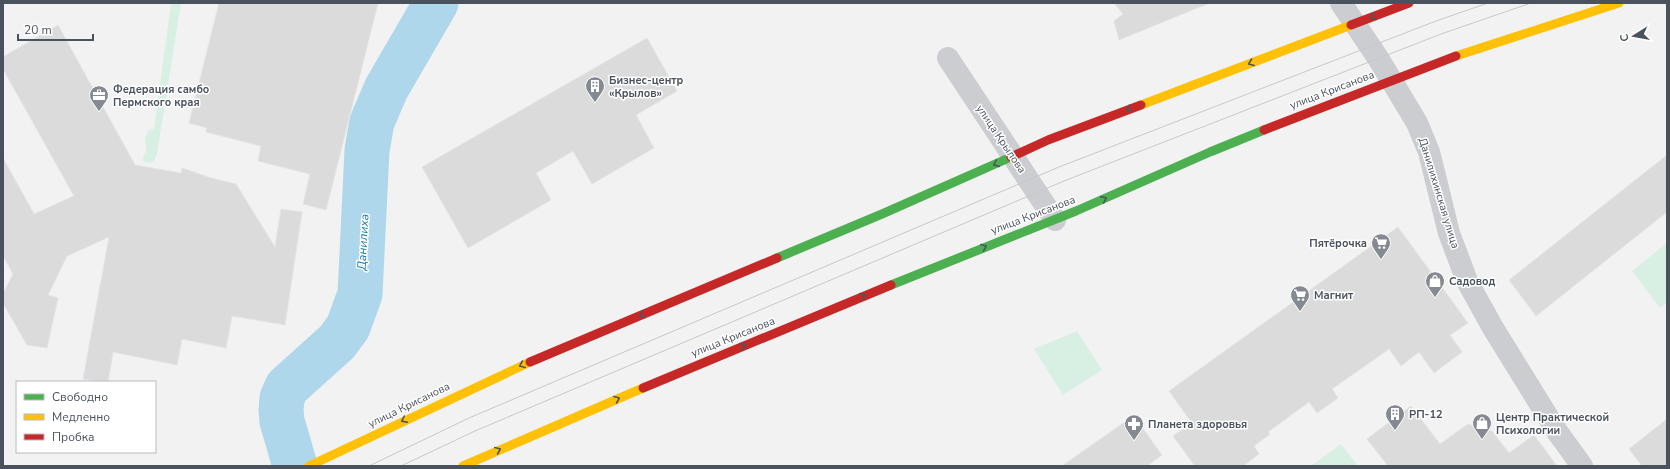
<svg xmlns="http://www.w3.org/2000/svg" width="1670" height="469" font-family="'Nunito Sans',sans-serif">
	<rect width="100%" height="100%" fill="#f2f2f2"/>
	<path fill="#d8f0e4" d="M171,3H181L157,154L154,161L149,163L143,161C143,155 145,155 146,151C148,142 141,143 149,130L154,129Z
		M1667,243V303L1660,308L1632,271Z
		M1077,331L1102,370L1063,395L1034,349Z
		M1341,444L1358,466H1311Z"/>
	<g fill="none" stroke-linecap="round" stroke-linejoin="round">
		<path stroke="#afd7eb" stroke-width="45" d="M295,466L282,421L281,410L282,398L287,387L337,342L348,327L360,294L367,150L372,122L386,89L436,3"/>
	</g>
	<path fill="#dbdbdc" stroke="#e3e4e5" d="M219,3H378L326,210L303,204L310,174L258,161L261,146L206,132L207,128L189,123Z
		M1114,3H1207V4L1119,40L1114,21L1123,14Z
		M58,25L135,165L181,173L182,168L211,178L236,184L275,247L281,209L302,212L285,325L232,316L226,348L182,339L177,365L113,352L108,382L83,379L109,237L67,256L48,295L58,298L47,348L27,345L3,303V294L13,274L3,256V158L34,214L74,196L3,69V57Z
		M647,38L677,91L636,115L654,148L592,184L573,151L536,173L551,200L468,248L422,167Z
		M1667,155V212L1536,316L1509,280Z
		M1398,227L1468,323L1450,335L1462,352L1434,373L1419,352L1401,366L1389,349L1332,389L1338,398L1317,413L1309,402L1268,432L1270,434L1254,446L1259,454L1243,466H1195L1173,436L1192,423L1169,391Z
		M1411,406L1440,444L1468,424L1492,431L1509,453L1534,435L1557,466H1388L1367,439Z
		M1129,419L1136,429L1141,426L1162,455L1147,466H1062Z
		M1667,419V466H1642L1629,449Z"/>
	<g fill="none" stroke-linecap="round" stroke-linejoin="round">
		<path stroke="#cccdd0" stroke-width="22" d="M1341,3L1378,58L1417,123L1429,152L1449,233L1467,281L1493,328L1556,430L1582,466
			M948,58L1055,220"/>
		<path stroke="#4caf50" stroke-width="9" d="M777,258L882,214L1011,157
			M891,285L1076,211L1210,152L1264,130"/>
		<path stroke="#ffc107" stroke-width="9" d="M1456,56L1619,3
			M1141,105L1351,25
			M309,466L530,362
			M463,466L643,388"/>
		<path stroke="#c62828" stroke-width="9" d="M1351,25L1409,3
			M1264,130L1456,56
			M1011,157L1048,140L1141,105
			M530,362L777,258
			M643,388L891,285"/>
		<path stroke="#c7c8ca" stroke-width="1" d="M369,466L469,418L1059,167L1436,21L1488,3
			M401,466L475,431L1064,181L1441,34L1531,3"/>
	</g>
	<defs><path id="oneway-chevron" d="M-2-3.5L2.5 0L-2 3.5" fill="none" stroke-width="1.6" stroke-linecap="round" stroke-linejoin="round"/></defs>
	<g stroke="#4a575d">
		<use href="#oneway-chevron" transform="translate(1373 17) rotate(159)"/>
		<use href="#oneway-chevron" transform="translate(1251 63) rotate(159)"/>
		<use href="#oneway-chevron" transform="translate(1129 109) rotate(159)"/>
		<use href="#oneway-chevron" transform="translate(996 164) rotate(156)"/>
		<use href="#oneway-chevron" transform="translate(1104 199) rotate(-24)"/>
		<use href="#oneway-chevron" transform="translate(984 247) rotate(-21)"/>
		<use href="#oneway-chevron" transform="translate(863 296) rotate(-22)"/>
		<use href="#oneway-chevron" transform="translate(642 315) rotate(157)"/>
		<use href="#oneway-chevron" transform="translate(743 346) rotate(-22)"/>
		<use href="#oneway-chevron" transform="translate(522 365) rotate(157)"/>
		<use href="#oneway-chevron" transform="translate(617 399) rotate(-23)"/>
		<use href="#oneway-chevron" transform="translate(404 420) rotate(154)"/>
		<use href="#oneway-chevron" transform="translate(498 450) rotate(-23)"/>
	</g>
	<defs>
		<g id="building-pin" transform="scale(1)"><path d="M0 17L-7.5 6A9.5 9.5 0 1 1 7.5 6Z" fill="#858a92" stroke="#fff"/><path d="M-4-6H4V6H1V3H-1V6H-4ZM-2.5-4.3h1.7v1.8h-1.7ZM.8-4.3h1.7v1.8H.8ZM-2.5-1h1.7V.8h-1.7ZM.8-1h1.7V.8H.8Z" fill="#fff"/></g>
		<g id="office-pin" transform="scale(1)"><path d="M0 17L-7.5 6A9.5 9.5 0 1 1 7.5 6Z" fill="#858a92" stroke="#fff"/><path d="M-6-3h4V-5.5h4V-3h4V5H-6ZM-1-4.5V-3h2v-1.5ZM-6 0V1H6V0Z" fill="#fff"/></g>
		<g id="supermarket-pin" transform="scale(1)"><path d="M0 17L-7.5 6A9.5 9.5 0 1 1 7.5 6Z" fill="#858a92" stroke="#fff"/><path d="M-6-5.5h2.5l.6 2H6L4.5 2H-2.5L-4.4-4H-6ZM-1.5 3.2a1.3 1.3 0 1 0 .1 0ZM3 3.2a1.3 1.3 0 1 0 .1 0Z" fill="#fff"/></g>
		<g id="shop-pin" transform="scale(1)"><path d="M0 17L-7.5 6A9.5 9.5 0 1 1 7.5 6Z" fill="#858a92" stroke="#fff"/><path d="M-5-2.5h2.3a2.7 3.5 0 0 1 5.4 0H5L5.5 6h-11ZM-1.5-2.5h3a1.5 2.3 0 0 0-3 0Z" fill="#fff"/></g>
		<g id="pharmacy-pin" transform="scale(1)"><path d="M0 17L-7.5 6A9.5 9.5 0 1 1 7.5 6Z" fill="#858a92" stroke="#fff"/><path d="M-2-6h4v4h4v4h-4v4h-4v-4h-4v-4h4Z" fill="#fff"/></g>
	</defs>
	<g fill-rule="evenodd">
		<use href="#building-pin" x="595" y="86"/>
		<use href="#office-pin" x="99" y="95"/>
		<use href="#supermarket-pin" x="1381" y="243"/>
		<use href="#shop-pin" x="1435" y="281"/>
		<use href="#supermarket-pin" x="1300" y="295"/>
		<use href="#building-pin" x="1395" y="414"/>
		<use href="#shop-pin" x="1482" y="423"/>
		<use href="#pharmacy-pin" x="1134" y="424"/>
	</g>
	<g text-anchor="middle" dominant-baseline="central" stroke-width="3" stroke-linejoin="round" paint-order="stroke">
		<g font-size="11" font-weight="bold" fill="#4a525e" stroke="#fff" text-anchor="start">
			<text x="609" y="80">Бизнес-центр<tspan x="609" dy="13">«Крылов»</tspan></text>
			<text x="113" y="89">Федерация самбо<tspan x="113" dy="13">Пермского края</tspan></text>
			<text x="1367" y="243" text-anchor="end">Пятёрочка</text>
			<text x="1449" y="281">Садовод</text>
			<text x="1314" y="295">Магнит</text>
			<text x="1409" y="414">РП-12</text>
			<text x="1496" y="417">Центр Практической<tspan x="1496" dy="13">Психологии</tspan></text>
			<text x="1148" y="424">Планета здоровья</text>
		</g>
		<g font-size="11" fill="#4a525e" stroke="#fff">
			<text transform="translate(1332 90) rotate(-21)">улица Крисанова</text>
			<text transform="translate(1001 139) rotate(56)">улица Крылова</text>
			<text transform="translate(1439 193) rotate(73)">Данилихинская улица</text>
			<text transform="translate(1033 215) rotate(-21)">улица Крисанова</text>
			<text transform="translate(733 337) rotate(-22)">улица Крисанова</text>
			<text transform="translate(409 405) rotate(-26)">улица Крисанова</text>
		</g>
		<g font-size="12" font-style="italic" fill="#1477a6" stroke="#fff">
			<text transform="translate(363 242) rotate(-87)">Данилиха</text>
		</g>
	</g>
	<rect width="1670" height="469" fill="none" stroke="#4a525e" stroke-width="8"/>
	<rect x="16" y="381" width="140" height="72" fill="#ffffff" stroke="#b7babf"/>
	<rect x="24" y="394" width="20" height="6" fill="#4caf50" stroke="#b7babf"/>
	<text x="52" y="401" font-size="12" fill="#4a525e">Свободно</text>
	<rect x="24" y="414" width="20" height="6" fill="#ffc107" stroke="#b7babf"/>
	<text x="52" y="421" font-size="12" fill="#4a525e">Медленно</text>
	<rect x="24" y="434" width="20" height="6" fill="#c62828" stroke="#b7babf"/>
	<text x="52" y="441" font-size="12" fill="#4a525e">Пробка</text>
	<g transform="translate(1634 36) rotate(259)" stroke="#ffffff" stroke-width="3" paint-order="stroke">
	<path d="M0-3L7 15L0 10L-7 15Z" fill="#4a525e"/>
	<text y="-6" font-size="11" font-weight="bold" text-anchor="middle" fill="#4a525e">С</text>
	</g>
	<path d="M18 34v6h75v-6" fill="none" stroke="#4a525e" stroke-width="2"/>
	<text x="24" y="34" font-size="12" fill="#4a525e" stroke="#ffffff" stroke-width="3" paint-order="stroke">20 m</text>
</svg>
